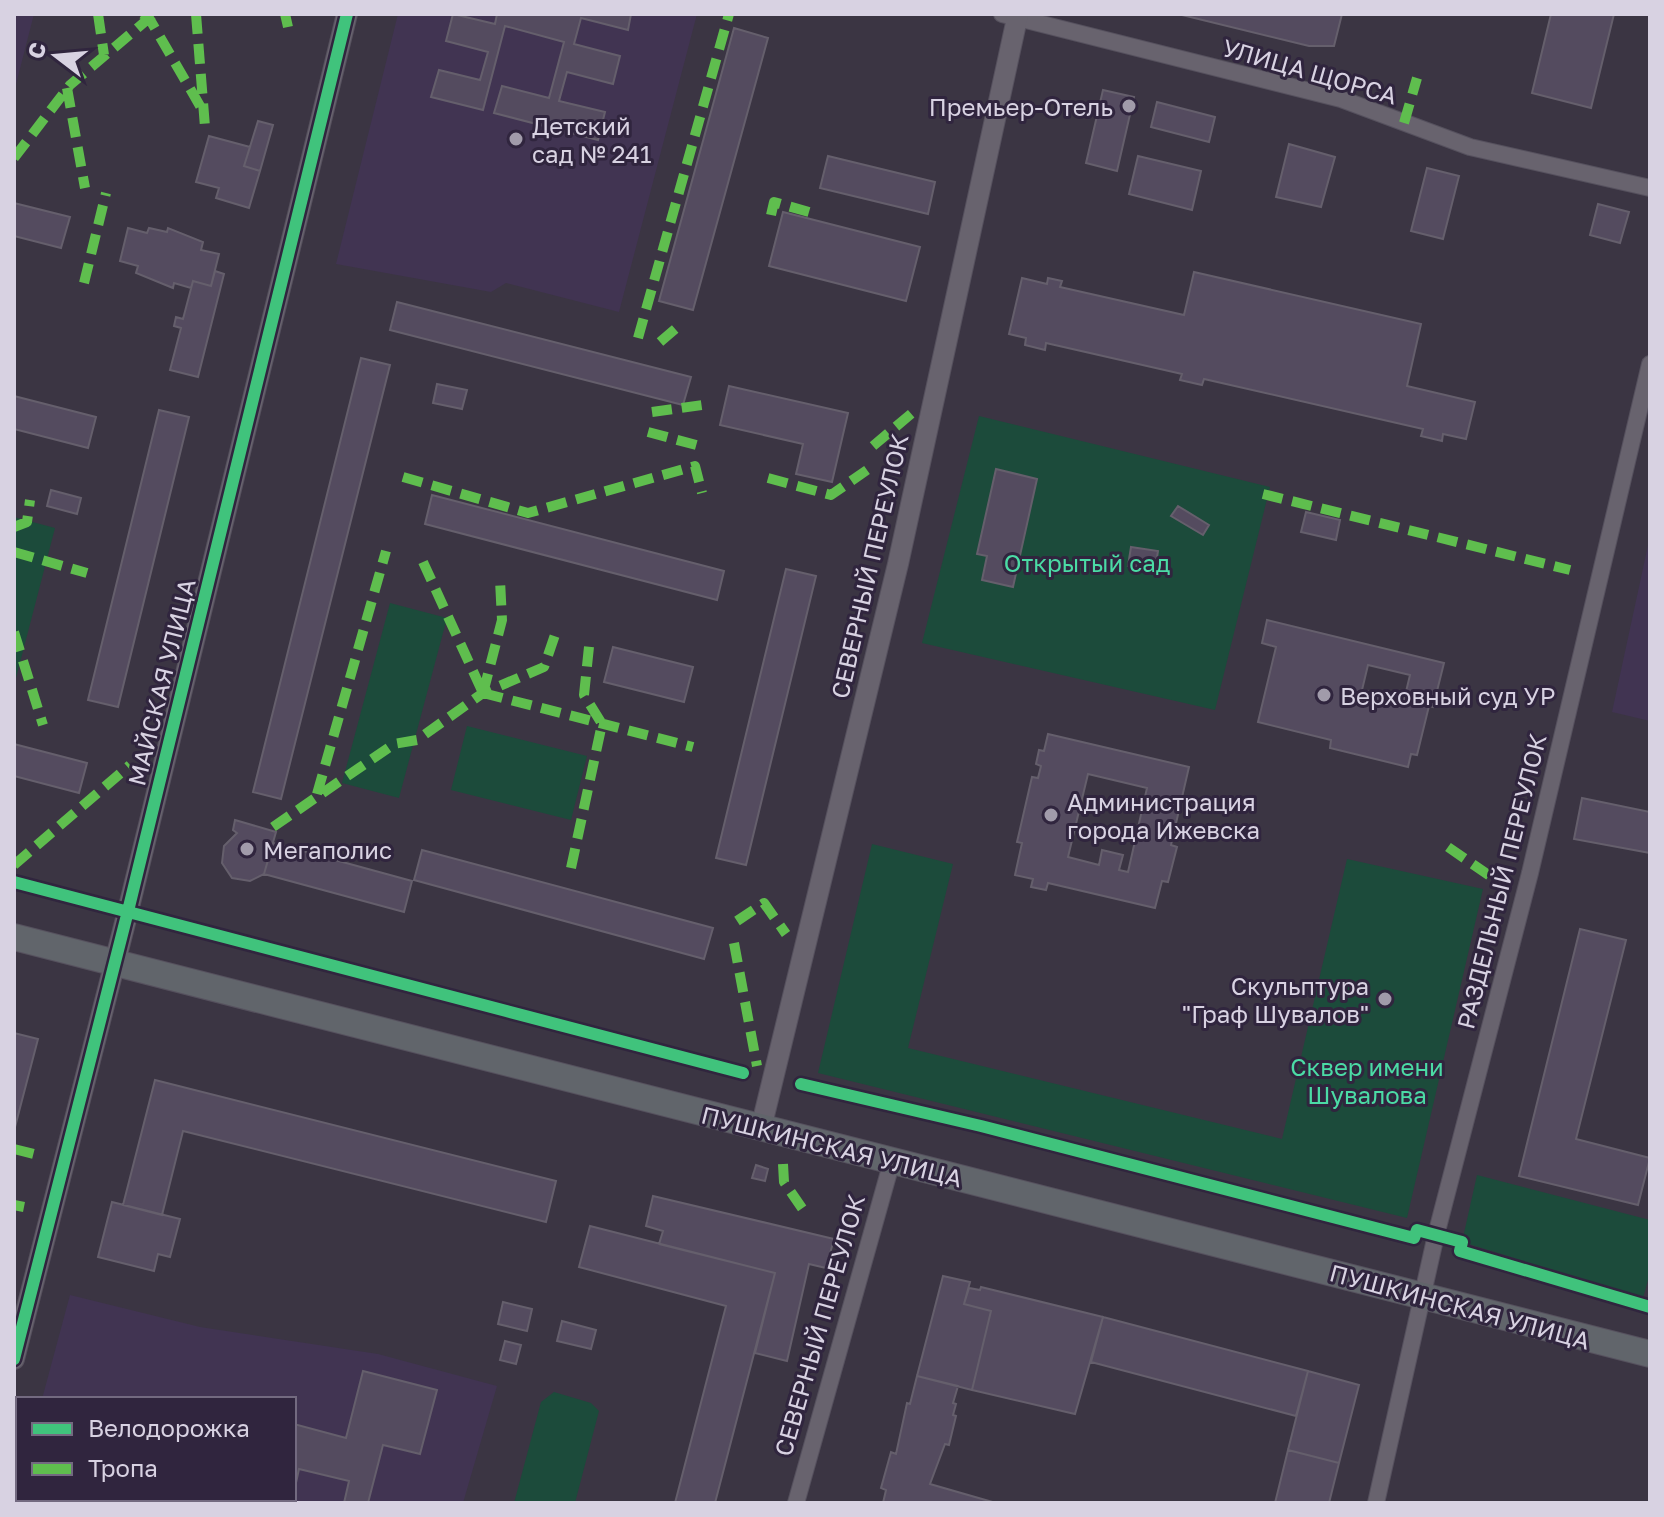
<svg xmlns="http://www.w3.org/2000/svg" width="1664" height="1517" font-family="'Golos Text',sans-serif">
	<rect width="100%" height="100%" fill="#3b3543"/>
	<path fill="#413452" d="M14,14H34L14,92Z
		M398,14H697L619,312L506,283L491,292L336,264Z
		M1650,536V721L1612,712Z
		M70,1295L200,1327L378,1354L497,1386L463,1503H15L18,1491V1499H294V1399H42Z"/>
	<path fill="#1c4b3b" d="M979,416L1270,487L1215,710L922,643Z
		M14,517L55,528L16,678L14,677Z
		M390,603L447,618L399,798L342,783Z
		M467,726L587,756L571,820L451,790Z
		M872,844L953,864L908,1048L1282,1139L1347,859L1483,889L1407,1218L818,1073Z
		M1477,1175L1650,1220V1273L1643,1298L1462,1242Z
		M554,1392L591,1403L599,1411L575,1503H514L541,1402Z"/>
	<path fill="#544b5f" stroke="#655f6c" stroke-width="2" fill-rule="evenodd" d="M453,14L495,24L497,14H631L628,30L581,18L574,44L620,56L613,84L567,72L559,101L605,112L598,140L494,113L502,86L549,98L564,42L505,26L483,110L431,97L439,70L480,80L488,52L446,41Z
		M1178,14H1342L1334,46H1309Z
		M1551,14H1614L1591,108L1532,93Z
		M734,28L768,38L693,310L659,301Z
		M1103,90L1134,97L1117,171L1086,163Z
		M1157,102L1215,117L1209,142L1151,127Z
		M258,121L273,125L260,171L244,166Z
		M209,136L250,147L244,166L260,171L249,208L216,198L219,188L196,182Z
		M1289,144L1335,157L1321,207L1276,197Z
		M828,156L935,182L928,214L820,188Z
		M1138,156L1201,171L1192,210L1129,194Z
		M1427,168L1459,176L1443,239L1411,231Z
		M14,203L70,217L61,248L14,236Z
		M1598,204L1629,212L1620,243L1590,235Z
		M783,212L920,247L906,301L769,266Z
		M128,228L147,233L149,228L167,232L168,228L203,242L201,250L219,254L211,286L193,281L191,288L174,283L173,288L136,273L138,266L120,261Z
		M215,271L224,274L198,377L170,370L181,328L174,326L176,317L183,319L193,281L211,286Z
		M1194,272L1421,324L1407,386L1475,402L1466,439L1443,434L1442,441L1421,436L1423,429L1204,379L1202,385L1180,380L1182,374L1046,343L1045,350L1025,345L1026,338L1009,334L1022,278L1047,284L1048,278L1062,281L1060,287L1184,315Z
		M397,302L691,377L683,405L390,330Z
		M361,358L390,365L281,799L253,792Z
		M437,384L467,390L462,409L433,403Z
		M729,386L848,413L832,482L796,474L803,444L720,425Z
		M14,396L96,417L88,448L14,429Z
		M159,410L189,417L118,707L88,700Z
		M996,469L1037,479L1013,587L982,580L987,556L977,554Z
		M51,490L81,498L77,514L47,506Z
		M432,495L724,571L717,600L425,524Z
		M1178,506L1209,525L1203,535L1171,516Z
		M1306,512L1340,520L1336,540L1301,532Z
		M1131,547L1158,551L1155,570L1128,566Z
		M786,569L816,576L746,865L716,858Z
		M1267,620L1444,663L1433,707L1429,706L1417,755L1411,754L1408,767L1330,748L1331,740L1258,722L1276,647L1262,643ZM1368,665L1410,675L1404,700L1362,690Z
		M613,647L693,667L684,702L604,682Z
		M1048,734L1189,767L1171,845L1177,847L1168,882L1162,881L1155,908L1048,883L1046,890L1031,887L1033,879L1015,875L1022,843L1017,842L1032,777L1038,778L1041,766L1036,764L1039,750L1044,751ZM1088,774L1147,788L1128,872L1119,870L1123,855L1102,850L1099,865L1068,857Z
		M14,744L87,763L79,793L14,776Z
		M1582,798L1650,812V853L1574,839Z
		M235,820L276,832L264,874L250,881L232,878L222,863L224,846L237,833L233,830Z
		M273,843L412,881L404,912L264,874Z
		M422,850L713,928L704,959L414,880Z
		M1580,929L1626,940L1576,1139L1650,1158L1638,1205L1519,1176Z
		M14,1033L38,1039L15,1127L14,1126Z
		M155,1080L556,1181L546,1222L183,1131L162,1215L123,1205Z
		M756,1165L768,1169L765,1181L752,1178Z
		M653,1196L834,1239L826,1268L809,1264L787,1361L755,1353L775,1273L659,1244L663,1231L646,1226Z
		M112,1202L180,1219L170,1257L158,1254L154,1271L98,1257Z
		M590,1226L775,1273L715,1503H675L726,1306L579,1267Z
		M943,1276L970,1282L964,1304L991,1311L972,1390L917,1376Z
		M981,1287L1103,1317L1075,1414L972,1390L991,1311L964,1304L969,1288L980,1290Z
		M503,1302L532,1309L527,1331L498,1324Z
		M1103,1317L1308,1371L1296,1416L1091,1362Z
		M562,1321L596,1330L591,1349L557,1341Z
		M505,1341L521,1345L516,1364L500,1360Z
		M363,1371L437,1390L420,1454L383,1445L368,1503H344L349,1481L299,1469L294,1492V1424L346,1438Z
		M1308,1371L1359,1385L1339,1463L1288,1450Z
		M917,1376L958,1386L953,1403L956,1404L953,1415L956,1416L949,1445L945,1444L930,1484L996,1503H883L886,1490L881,1488L891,1452L896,1454L907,1403L910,1404Z
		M1288,1450L1339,1463L1329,1503H1275Z
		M173,1499H292L291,1503H172Z"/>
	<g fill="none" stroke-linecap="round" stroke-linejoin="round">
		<g stroke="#56515e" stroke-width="18">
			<path id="minor" d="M1002,14L1341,99L1470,147L1650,188
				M796,1503L892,1161
				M1376,1503L1436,1235L1530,873L1650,364"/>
		</g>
		<g stroke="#56515e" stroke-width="22">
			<path id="tertiary" d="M761,1128L898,564L1018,14
				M14,1359L128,911L347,14"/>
		</g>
		<g stroke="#56515e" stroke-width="28">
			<path id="primary" d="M14,937L1650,1354"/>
		</g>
		<use href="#minor" stroke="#68636e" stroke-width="16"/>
		<use href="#tertiary" stroke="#68636e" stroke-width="20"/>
		<use href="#primary" stroke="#61656b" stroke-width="26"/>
		<path stroke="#5fbe4e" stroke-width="10" stroke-dasharray="20 10" stroke-linecap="butt" d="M98,14L104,55
			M142,14L149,18L203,111
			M196,14L205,127
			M285,14L288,27
			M67,88L85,188
			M1404,123L1417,78
			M14,158L70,85L154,14
			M771,215L774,202L809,212
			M84,283L106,193
			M638,338L729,14
			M660,342L681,324
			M652,412L710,404
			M648,432L700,446
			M873,446L918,408
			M403,477L528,513L695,466L702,493
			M768,478L831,495L867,470
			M1263,494L1570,570
			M14,527L27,522L30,500
			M14,552L87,573
			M423,562L483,693
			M14,632L43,725
			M483,693L693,747
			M483,693L502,620L500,580
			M317,794L386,551
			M273,827L394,744L417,740L483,693L544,667L557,629
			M1448,847L1500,883
			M14,865L130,765
			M571,868L602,724L584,695L590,637
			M737,921L764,903L786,934
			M734,943L757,1066
			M14,1149L38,1155
			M783,1164L784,1182L804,1211
			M14,1205L24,1207"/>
		<g stroke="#30253e" stroke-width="17">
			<path id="cycleway" d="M14,882L743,1073
				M801,1084L981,1126L1414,1238L1417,1230L1462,1242L1460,1251L1650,1307
				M14,1359L128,911L347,14"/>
		</g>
		<use href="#cycleway" stroke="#40c37c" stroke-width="12"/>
	</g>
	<g fill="#a19baa" stroke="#30253e" stroke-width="3">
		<circle cx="1129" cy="106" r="8"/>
		<circle cx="516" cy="139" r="8"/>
		<circle cx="1324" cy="695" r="8"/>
		<circle cx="1051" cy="815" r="8"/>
		<circle cx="247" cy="849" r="8"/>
		<circle cx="1385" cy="999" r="8"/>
	</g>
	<g text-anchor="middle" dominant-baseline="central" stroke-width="6" stroke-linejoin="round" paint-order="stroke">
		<g font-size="24" fill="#d8d2e2" stroke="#30253e">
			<text transform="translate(1310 71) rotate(16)">УЛИЦА ЩОРСА</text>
			<text transform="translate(869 566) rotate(-77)">СЕВЕРНЫЙ ПЕРЕУЛОК</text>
			<text transform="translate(161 682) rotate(-76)">МАЙСКАЯ УЛИЦА</text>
			<text transform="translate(1501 881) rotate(-76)">РАЗДЕЛЬНЫЙ ПЕРЕУЛОК</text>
			<text transform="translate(832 1146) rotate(14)">ПУШКИНСКАЯ УЛИЦА</text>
			<text transform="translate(1460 1306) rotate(15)">ПУШКИНСКАЯ УЛИЦА</text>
			<text transform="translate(819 1325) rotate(-74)">СЕВЕРНЫЙ ПЕРЕУЛОК</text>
		</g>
		<g font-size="24" fill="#d8d2e2" stroke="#30253e" text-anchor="start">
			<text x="1113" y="106" text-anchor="end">Премьер-Отель</text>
			<text x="532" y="125">Детский<tspan x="532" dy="28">сад № 241</tspan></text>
			<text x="1340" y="695">Верховный суд УР</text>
			<text x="1067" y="801">Администрация<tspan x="1067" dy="28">города Ижевска</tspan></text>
			<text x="263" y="849">Мегаполис</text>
			<text x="1369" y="985" text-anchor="end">Скульптура<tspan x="1369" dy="28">"Граф Шувалов"</tspan></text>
		</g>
		<g font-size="24" fill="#4bdba5" stroke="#30253e">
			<text x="1087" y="562">Открытый сад</text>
			<text x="1367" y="1066">Сквер имени<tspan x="1367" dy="28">Шувалова</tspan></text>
		</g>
	</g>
	<rect width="1664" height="1517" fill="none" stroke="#d8d2e2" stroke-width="32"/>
	<rect x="16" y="1397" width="280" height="104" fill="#30253e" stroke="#736a80" stroke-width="2"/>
	<rect x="32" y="1423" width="40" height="12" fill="#40c37c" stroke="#736a80" stroke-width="2"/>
	<text x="88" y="1437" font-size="24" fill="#d8d2e2">Велодорожка</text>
	<rect x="32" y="1463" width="40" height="12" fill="#5fbe4e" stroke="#736a80" stroke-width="2"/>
	<text x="88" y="1477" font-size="24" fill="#d8d2e2">Тропа</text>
	<g transform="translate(56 56) rotate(286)" stroke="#30253e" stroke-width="6" paint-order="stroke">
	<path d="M0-6L14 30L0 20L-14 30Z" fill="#d8d2e2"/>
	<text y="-12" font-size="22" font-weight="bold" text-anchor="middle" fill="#d8d2e2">С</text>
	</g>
</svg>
